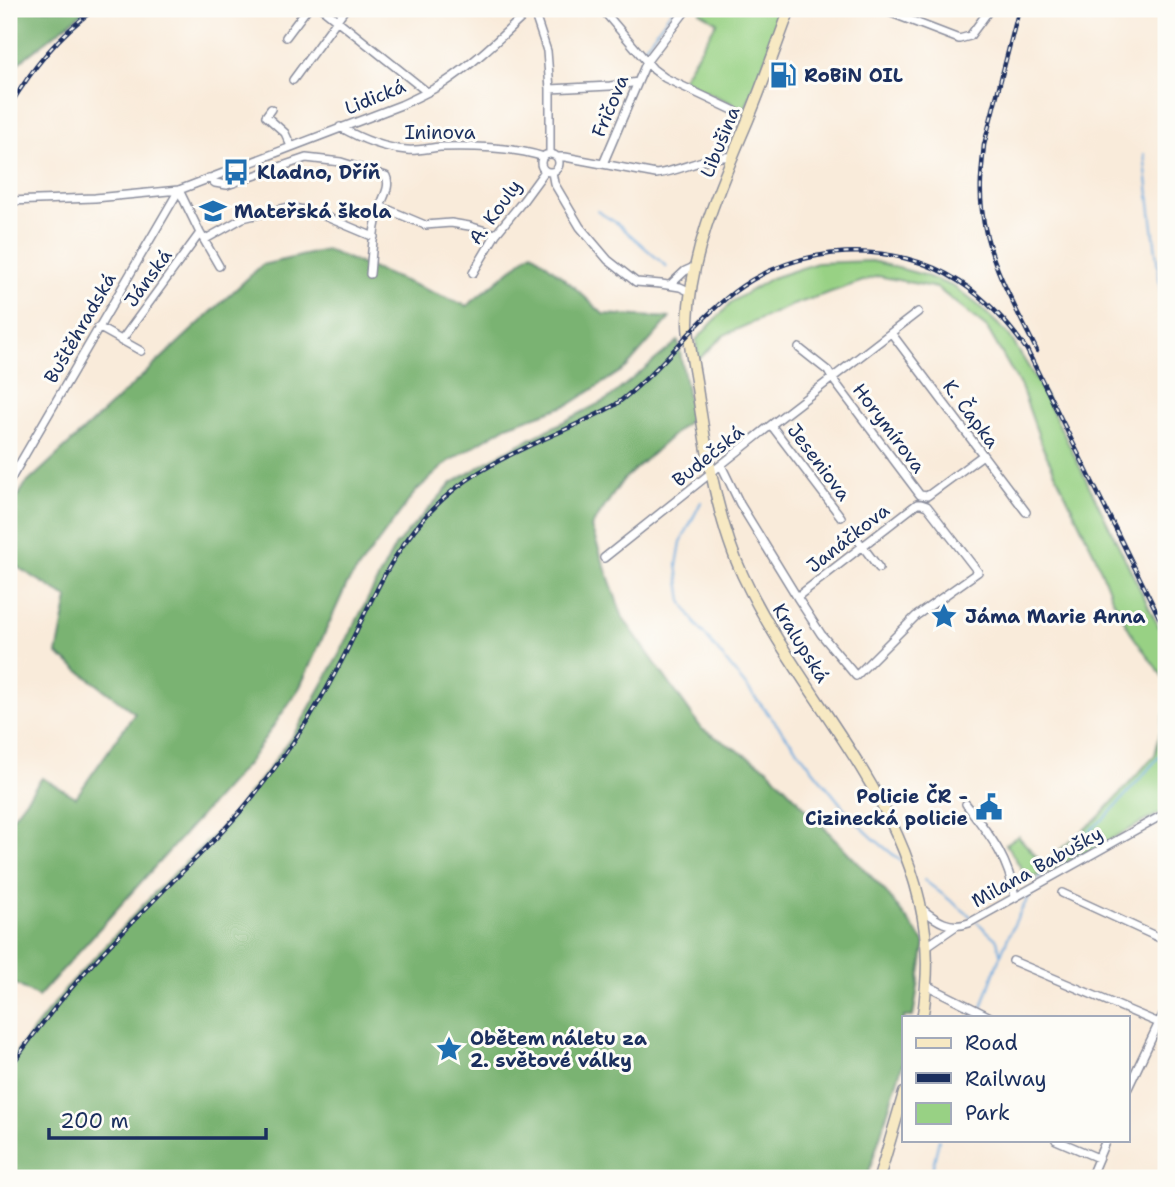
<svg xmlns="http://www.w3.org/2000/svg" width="1175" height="1187" font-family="'Shantell Sans',sans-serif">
	<rect width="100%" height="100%" fill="#fdfcf7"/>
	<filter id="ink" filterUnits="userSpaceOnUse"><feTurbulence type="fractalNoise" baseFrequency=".0143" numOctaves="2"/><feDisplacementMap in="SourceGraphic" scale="14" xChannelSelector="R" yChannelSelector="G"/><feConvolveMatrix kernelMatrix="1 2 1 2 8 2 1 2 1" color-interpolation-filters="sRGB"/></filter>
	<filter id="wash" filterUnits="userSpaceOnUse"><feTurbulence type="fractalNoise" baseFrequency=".00686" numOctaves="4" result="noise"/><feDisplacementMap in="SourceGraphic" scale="28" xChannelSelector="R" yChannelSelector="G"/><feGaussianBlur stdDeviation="1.57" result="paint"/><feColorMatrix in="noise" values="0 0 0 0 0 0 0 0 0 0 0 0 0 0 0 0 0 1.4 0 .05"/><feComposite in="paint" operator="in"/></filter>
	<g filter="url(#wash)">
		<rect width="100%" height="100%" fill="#f9ebda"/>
		<path fill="#98d184" stroke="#5a8071" stroke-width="2" d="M702,9H786L745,109L681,81L717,22L700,12Z
			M872,261L924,275L954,287L978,305L1009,335L1040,386L1166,642V681L1133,636L1112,598L1095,555L1043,448L1021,387L987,328L937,288L878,276L790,306L724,335L698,360L696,340L733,301L772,278L817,263Z
			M1166,712V810L1051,871L1028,879L1006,844L1018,836L1043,864L1099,817L1155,755L1164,716Z"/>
		<path fill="#7ab372" stroke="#4a7168" stroke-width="2" d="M17,9H87L17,64L9,68V13Z
			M326,250L467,306L532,252L573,286L603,314L670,318L626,368L570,404L507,426L448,462L416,491L347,584L300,687L248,763L38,997L9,980V822L42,778L76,797L135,713L57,654L68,598L9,562V511L25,485L262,265Z
			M678,341L692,418L623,480L591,527L623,618L702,729L767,768L884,890L925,943L913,1017H904V1059L867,1178H9V1061L70,984L156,891L220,829L265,774L300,725L340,653L395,546L452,483L501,454L608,399Z"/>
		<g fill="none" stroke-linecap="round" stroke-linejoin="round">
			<path stroke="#6ca9de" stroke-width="2" d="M643,49L673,9
				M1144,154L1166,334
				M597,211L618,224L667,267
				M701,502L681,542L677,565L682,601L696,624L852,818L873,838L902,862
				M924,880L973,918
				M1038,881L1046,868L1108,815L1166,749
				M977,922L997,940L1000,953
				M982,1008C995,968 1009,928 1032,892
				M930,1178L939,1140"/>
		</g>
	</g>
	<g filter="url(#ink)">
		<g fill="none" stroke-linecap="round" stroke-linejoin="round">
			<g stroke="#8a8d9c" stroke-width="10">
				<path id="street" d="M323,9L427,92
					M533,9L547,51L550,89V154
					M602,9L653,69L665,78L735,111
					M881,9L959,39L970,36L990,9
					M286,37L307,9
					M293,80L345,9
					M550,89L610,86L638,82
					M271,109L266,116L285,133L291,146
					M340,127C361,139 383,148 407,150C418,151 429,148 440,147C472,146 514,147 544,157
					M541 163a9 9 0 1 1 18 0a9 9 0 1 1-18 0Z
					M557,157H565L656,174C682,171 706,155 732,157
					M603,164L647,61L687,9
					M552,172L554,183L580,227L608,260L636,282L661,284L680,287L691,292
					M209,178L215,183L227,185L306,158L341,162L386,176C391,187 383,197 380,207C373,228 372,252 370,274
					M179,190L200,233L219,266
					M9,201L95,198L179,190L401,105C416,98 431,91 444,83C476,62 504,34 531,9
					M380,206L425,225L451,223L469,226L496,234
					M204,240L243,218L289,207L317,213L374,237
					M473,273L496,234L523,201L545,171
					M670,285L685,271L694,267
					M98,327L141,351
					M892,334L1026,512
					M121,341L200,233
					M799,348L828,371L832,378L920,495L927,496L930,494L983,455
					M771,425L841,517
					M721,465L740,504L797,597L821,634L856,676L916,616L978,572L927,506L921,504H917L797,597
					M9,482L179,190
					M851,531L879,568
					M604,558L771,425L918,312
					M966,804C990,836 1007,855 1015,896
					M1062,893L1166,941
					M922,909C937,921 950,930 969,923L1166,813
					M927,946L956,926
					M1013,961L1166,1026
					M926,985L990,1017
					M1128,1088L1166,1008
					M1056,1140L1098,1158
					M1090,1178L1106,1140"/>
			</g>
			<g stroke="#8a8d9c" stroke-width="13">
				<path id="secondary" d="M790,9C776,46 763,84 748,120C721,184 690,252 688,322C688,341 693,362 696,381C705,443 716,519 743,576C806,711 939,825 926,985C925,996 925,1007 922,1017
					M879,1178L904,1093"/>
			</g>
			<use href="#street" stroke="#fff" stroke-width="7"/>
			<use href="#secondary" stroke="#f7e9c3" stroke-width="10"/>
			<g stroke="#1b2f5e" stroke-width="4.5">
				<path id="rail" d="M1019,9L984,145C982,166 979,188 982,210C987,260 1015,306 1037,351
					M9,107C32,69 58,35 95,9
					M9,1069C31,1037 55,1006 81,977C107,946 137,918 165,889C193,861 221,835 246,805C282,761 314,715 340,664C371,604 391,546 443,499C491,455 558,437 615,405C659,373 690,326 734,292C797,244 893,238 960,282C986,299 1009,324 1027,350L1166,631"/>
			</g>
			<use href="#rail" stroke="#fdfcf7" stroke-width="2" stroke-dasharray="5" stroke-linecap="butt"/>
		</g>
	</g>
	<defs>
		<g id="fuel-bare" transform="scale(2.1)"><path d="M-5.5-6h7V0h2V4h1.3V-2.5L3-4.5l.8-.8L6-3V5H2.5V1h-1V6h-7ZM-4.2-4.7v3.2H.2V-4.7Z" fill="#1f6fb2" stroke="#fdfcf7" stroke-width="2.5" paint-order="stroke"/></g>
		<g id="bus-bare" transform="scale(2.1)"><path d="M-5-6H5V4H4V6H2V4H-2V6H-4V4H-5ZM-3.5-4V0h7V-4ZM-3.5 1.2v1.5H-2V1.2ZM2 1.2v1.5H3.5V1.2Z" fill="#1f6fb2" stroke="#fdfcf7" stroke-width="2.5" paint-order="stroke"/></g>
		<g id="school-bare" transform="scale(2.1)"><path d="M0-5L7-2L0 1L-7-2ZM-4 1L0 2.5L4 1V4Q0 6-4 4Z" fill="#1f6fb2" stroke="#fdfcf7" stroke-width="2.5" paint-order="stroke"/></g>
		<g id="sight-bare" transform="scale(2.1)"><path d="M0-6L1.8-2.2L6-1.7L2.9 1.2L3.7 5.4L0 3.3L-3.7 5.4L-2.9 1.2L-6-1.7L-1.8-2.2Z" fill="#1f6fb2" stroke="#fdfcf7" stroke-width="2.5" paint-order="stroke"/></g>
		<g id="civic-bare" transform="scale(2.1)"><path d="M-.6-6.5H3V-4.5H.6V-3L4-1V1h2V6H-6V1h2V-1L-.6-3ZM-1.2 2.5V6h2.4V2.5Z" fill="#1f6fb2" stroke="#fdfcf7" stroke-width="2.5" paint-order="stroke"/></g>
	</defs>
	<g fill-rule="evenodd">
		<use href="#fuel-bare" x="783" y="75"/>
		<use href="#bus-bare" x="236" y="172"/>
		<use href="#school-bare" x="213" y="211"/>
		<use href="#sight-bare" x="944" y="616"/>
		<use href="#civic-bare" x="989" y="807"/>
		<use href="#sight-bare" x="449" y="1049"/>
	</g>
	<g text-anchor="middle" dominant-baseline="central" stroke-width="6" stroke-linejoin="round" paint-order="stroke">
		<g font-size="19" font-weight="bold" fill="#1b2f5e" stroke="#fdfcf7" text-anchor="start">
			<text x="804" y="75">RoBiN OIL</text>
			<text x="257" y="172">Kladno, Dříň</text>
			<text x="234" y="211">Mateřská škola</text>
			<text x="965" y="616">Jáma Marie Anna</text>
			<text x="968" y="796" text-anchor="end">Policie ČR -<tspan x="968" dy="22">Cizinecká policie</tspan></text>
			<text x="470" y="1038">Obětem náletu za<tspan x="470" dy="22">2. světové války</tspan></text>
		</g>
		<g font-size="19" fill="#1b2f5e" stroke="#fdfcf7">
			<text transform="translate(375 97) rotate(-22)">Lidická</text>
			<text transform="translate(610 106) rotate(-67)">Fričova</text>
			<text x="440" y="132">Ininova</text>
			<text transform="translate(720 142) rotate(-68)">Libušina</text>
			<text transform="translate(495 212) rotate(-54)">A. Kouly</text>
			<text transform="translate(148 278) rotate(-54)">Jánská</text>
			<text transform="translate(80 328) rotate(-60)">Buštěhradská</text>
			<text transform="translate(971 414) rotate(53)">K. Čapka</text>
			<text transform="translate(889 428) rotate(53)">Horymírova</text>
			<text transform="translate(708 456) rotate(-39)">Budečská</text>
			<text transform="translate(819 462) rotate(53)">Jeseniova</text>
			<text transform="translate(848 538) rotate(-38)">Janáčkova</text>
			<text transform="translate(801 643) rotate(58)">Kralupská</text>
			<text transform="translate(1037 867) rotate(-29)">Milana Babušky</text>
		</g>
	</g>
	<rect width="1175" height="1187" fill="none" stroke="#fdfcf7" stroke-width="35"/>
	<rect x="902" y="1016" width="228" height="126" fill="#fdfcf7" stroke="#a3aaba" stroke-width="2"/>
	<rect x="916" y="1038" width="35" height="10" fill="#f7e9c3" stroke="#a3aaba" stroke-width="2"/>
	<text x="965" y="1050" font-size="21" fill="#1b2f5e">Road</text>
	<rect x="916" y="1073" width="35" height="10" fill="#1b2f5e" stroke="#a3aaba" stroke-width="2"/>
	<text x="965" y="1086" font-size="21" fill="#1b2f5e">Railway</text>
	<rect x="916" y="1103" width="35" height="21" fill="#98d184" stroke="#a3aaba" stroke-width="2"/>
	<text x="965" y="1120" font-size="21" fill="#1b2f5e">Park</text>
	<path d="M49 1128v10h217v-10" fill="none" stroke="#1b2f5e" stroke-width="3.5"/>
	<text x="60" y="1128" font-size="21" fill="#1b2f5e" stroke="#fdfcf7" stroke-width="5" paint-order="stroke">200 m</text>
</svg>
